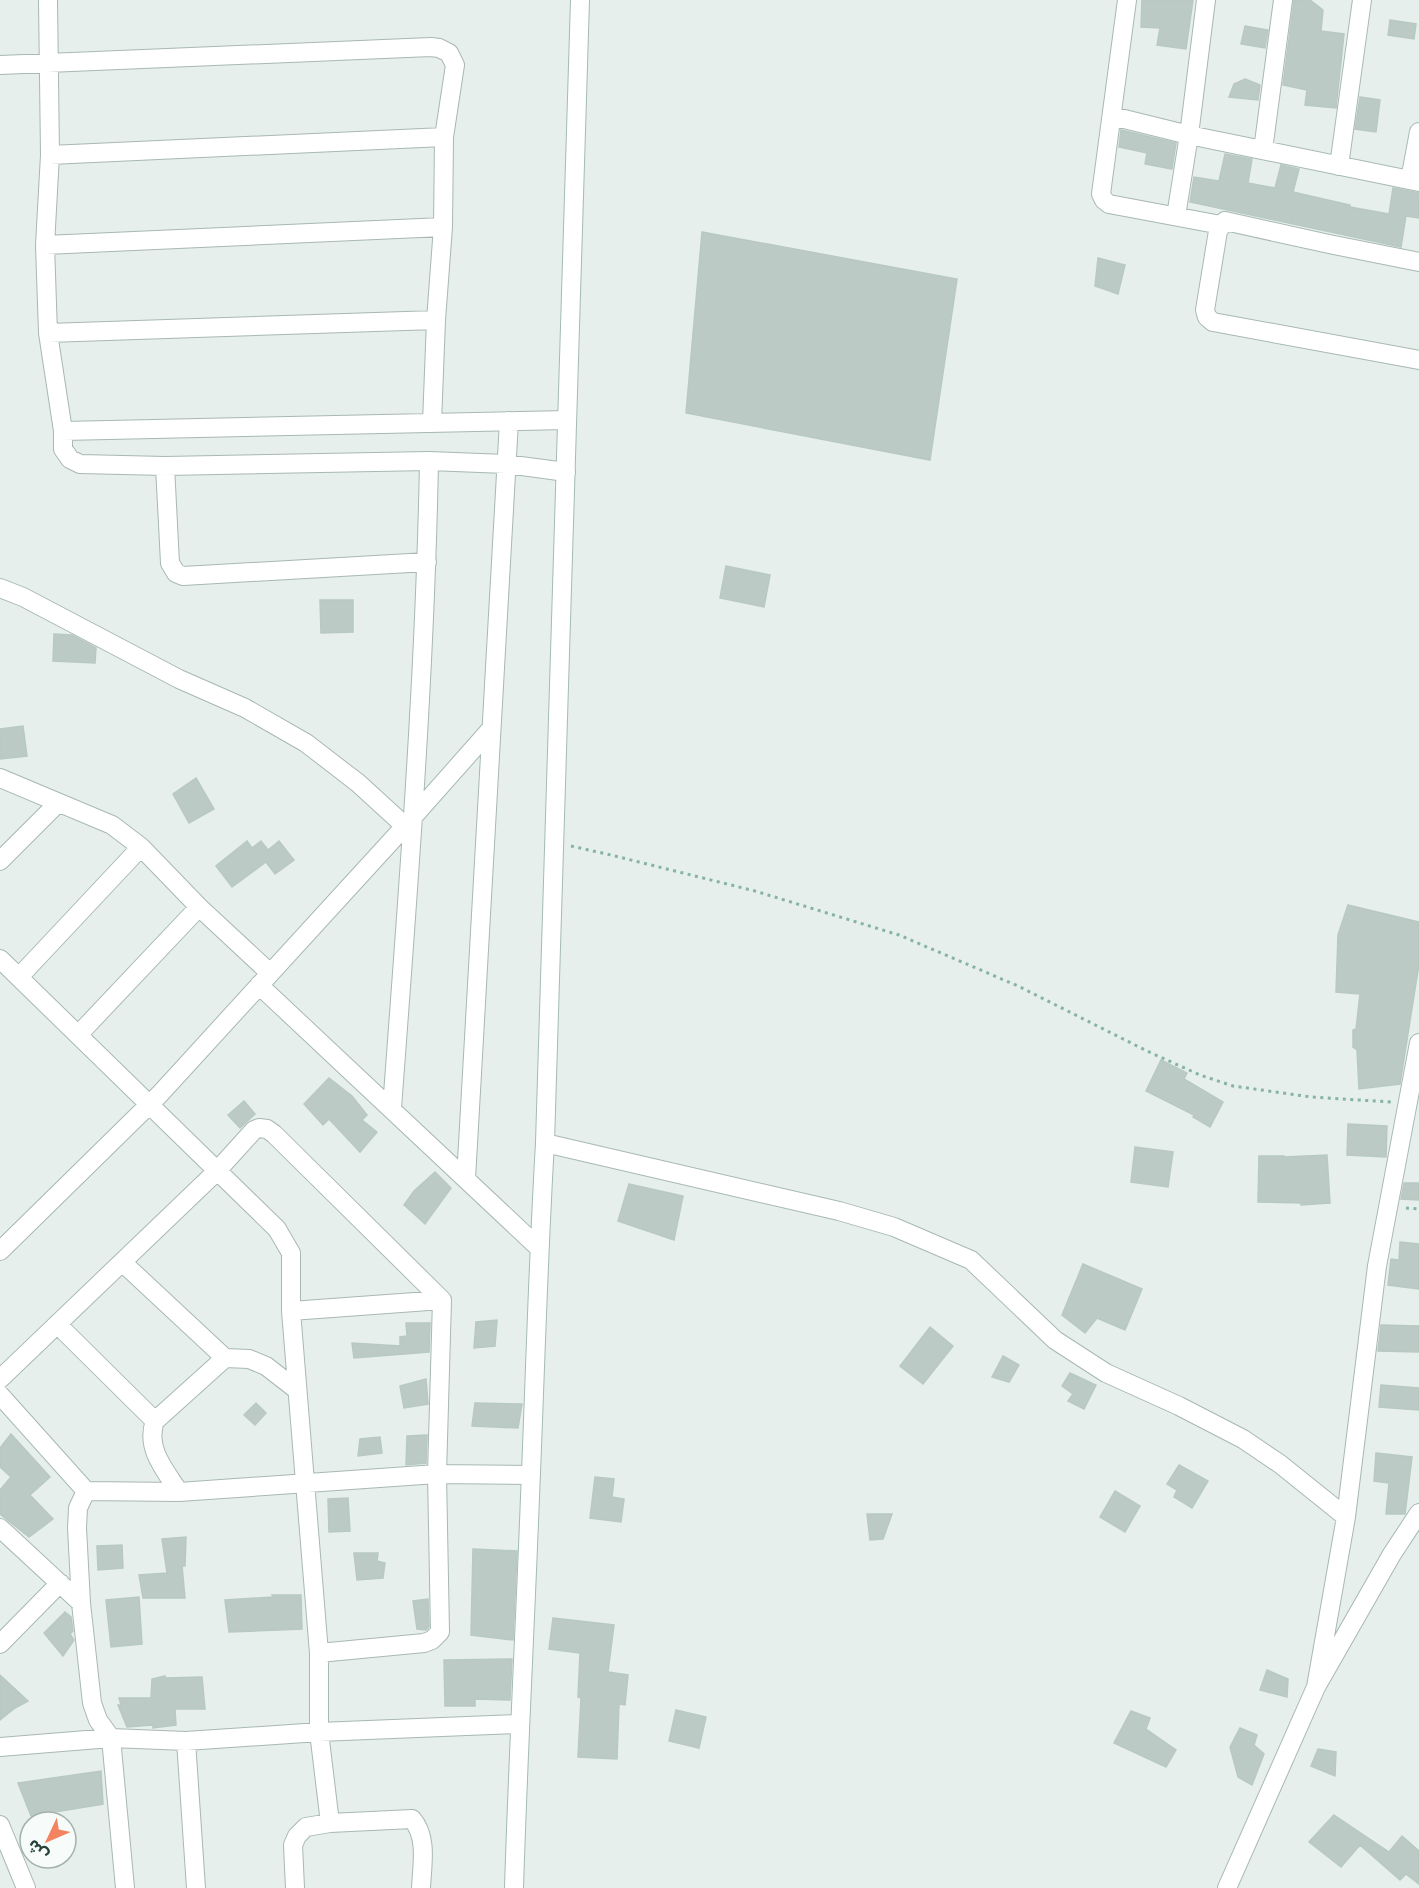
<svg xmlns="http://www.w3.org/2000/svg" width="1419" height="1888" font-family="Roboto,'Noto Sans Arabic',sans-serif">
	<rect width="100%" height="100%" fill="#e6efeb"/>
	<path fill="#bbcac4" stroke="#b8c9c2" stroke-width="1.5" d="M1142,0H1193L1186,49L1157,45L1160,28L1141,27Z
		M1294,0H1310L1323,10L1321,31L1344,34L1336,108L1305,105L1307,90L1283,85Z
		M1390,20L1416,24L1414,39L1388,35Z
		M1245,26L1268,30L1265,48L1241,44Z
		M1245,79L1260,85L1258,100L1229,97L1234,84Z
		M1360,97L1380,100L1376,132L1355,129Z
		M1121,130L1176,143L1172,169L1145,164L1147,153L1119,147Z
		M1225,154L1252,159L1248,183L1275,188L1281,165L1299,169L1293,192L1350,205V207L1389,214L1393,188L1419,193V218L1406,216L1401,247L1190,202L1194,177L1219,181Z
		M702,232L957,279L930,460L686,413Z
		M1098,258L1125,265L1118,294L1095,286Z
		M726,566L770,575L764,607L720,598Z
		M320,600H353V632L321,633Z
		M54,634L72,635L96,648L95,663L53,661Z
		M23,726L27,756L0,759V729Z
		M196,778L214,809L189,823L173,794Z
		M247,841L252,848L261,841L268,850L279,841L294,860L275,874L266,862L232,887L216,866Z
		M1348,905L1419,922V964L1400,1084L1359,1089L1357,1050L1353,1047V1030L1356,1029L1360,994L1336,992L1338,935Z
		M1161,1060L1187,1073L1184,1079L1223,1102L1210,1127L1193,1117L1194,1115L1146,1091Z
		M329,1078L352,1096L367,1115L362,1120L377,1132L360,1152L329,1119L323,1125L304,1104Z
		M244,1101L255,1114L240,1128L228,1115Z
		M1348,1124L1387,1126L1386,1157L1347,1155Z
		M1135,1147L1173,1152L1168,1187L1131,1182Z
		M1327,1155L1330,1203L1301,1205V1203L1258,1202L1259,1156H1284V1157Z
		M435,1172L451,1188L425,1224L404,1205L414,1191Z
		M1404,1183H1419V1200L1401,1199Z
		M629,1184L683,1196L674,1240L618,1221Z
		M1400,1242L1419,1244V1289L1388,1285L1391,1259L1399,1260Z
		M1083,1264L1142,1289L1125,1330L1097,1318L1085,1333L1062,1315Z
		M497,1320L495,1346L474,1348L476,1322Z
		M406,1323H430L429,1352L354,1358L352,1343L400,1346V1347V1337L407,1336Z
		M1381,1325L1419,1326V1352L1378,1351Z
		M930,1327L953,1346L923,1384L900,1366Z
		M1003,1356L1019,1365L1009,1382L992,1377Z
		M1070,1373L1096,1385L1084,1409L1068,1401L1073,1394L1062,1386Z
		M426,1379L428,1404L404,1408L400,1386Z
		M1381,1385L1419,1388V1410L1379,1407Z
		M256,1403L266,1413L255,1425L244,1415Z
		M475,1403L522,1404L518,1428L472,1426Z
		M11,1434L50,1477L30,1495L53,1519L29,1537L0,1514V1490L11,1477L0,1467V1448Z
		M427,1435L426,1463L406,1465L407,1436Z
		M380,1437L382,1453L358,1456L360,1439Z
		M1376,1453L1412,1457L1405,1514H1386L1389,1483L1374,1481Z
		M1179,1465L1208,1481L1192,1508L1174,1497L1177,1490L1167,1484Z
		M595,1477L614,1479L612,1497L624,1499L621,1522L590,1518Z
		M1115,1491L1140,1506L1125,1532L1100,1517Z
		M348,1498L350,1531L329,1532L328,1499Z
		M867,1514H892L883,1539L870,1540Z
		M186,1537L185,1566H182L185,1598H143L139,1575L167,1573L162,1539Z
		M122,1545L123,1568L98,1570L97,1546Z
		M473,1549L517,1551L513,1640L471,1635Z
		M354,1553H378L377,1561L385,1563L383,1578L357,1580Z
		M272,1595H301L302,1629L229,1632L225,1600L273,1597Z
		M139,1597L142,1644L111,1647L106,1600Z
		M428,1599L429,1627L426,1630L417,1629L413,1601Z
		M65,1612L71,1617L73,1631L70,1634L74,1640L63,1656L44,1633Z
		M553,1618L614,1625L608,1672L628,1675L625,1705L619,1704L617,1759L578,1757L581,1698L578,1697L580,1653L549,1649Z
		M512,1659L510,1700L475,1699V1706H445L444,1660Z
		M1267,1670L1288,1679L1287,1697L1260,1690Z
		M0,1675L28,1701L15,1708L0,1720Z
		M165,1676V1678L202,1677L205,1709H175L176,1725L153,1728V1725L127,1727L118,1705H121L119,1698H151L152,1679Z
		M676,1710L706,1717L699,1748L669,1741Z
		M1131,1711L1150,1718L1146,1729L1176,1750L1166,1767L1114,1743Z
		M1240,1728L1257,1735L1254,1745L1264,1754L1252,1785L1238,1777L1230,1747Z
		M1318,1749L1336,1752L1335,1776L1311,1766Z
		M101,1771L103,1804L31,1816L18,1783Z
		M1334,1815L1389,1852L1402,1836L1419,1851V1884L1406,1874L1400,1880L1360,1845L1341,1867L1309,1842Z"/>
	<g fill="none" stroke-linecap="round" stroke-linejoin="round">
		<g stroke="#a8b8b2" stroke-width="20">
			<path id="minor" d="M48,0L50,155L45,245L48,333L63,431V449L70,459L80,464L165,466L429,461L506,464L566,472
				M1127,0L1101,194L1104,200L1109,204L1221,225
				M0,65L431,47L439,48L449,53L455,65L444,137L443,227L436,320L432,423
				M1112,116L1189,135L1419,182
				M1263,150L1283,0
				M50,155L444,137
				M1339,166L1362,0
				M1410,180L1419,132
				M1176,216L1189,135L1206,0
				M45,245L443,227
				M1419,262L1329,244L1225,221L1218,231L1205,310L1207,317L1213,322L1419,360
				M48,333L436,320
				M63,431L567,420
				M165,466L170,563L176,573L183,576L427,562
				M0,588L23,597L179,679L245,708L306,743L358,783L405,826
				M0,778L112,825L141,847L199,907L270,973
				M0,861L58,803
				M0,959L277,1229L291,1253V1311L319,1653V1732L330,1823
				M19,977L141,847
				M259,985L539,1248
				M78,1035L199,907
				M392,1108C408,893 425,677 429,461
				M545,1143L839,1211L894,1227L971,1260L1055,1340L1106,1373L1179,1406L1243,1439L1280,1464L1346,1517
				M466,1179L509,421
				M0,1251L159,1095L405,826L490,730
				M122,1262L225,1358
				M291,1311L442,1300
				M57,1324L155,1421
				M0,1379L216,1172L254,1130L259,1128L267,1129L274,1134L442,1300L437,1474L440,1632L432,1640L424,1643L319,1653
				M0,1395L86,1491L179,1492L437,1474L531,1475
				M86,1491L78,1508L77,1528L81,1603L92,1703L98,1720L111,1738L125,1888
				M179,1492C165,1470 145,1448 155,1421L225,1358L249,1359L266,1366L297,1390
				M0,1528L81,1603
				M0,1644L60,1583
				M1316,1687L1346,1517L1377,1266L1419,1043
				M186,1741L196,1888
				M0,1747L111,1738L186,1741L319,1732L519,1724
				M0,1825L26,1888
				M295,1888L293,1845L297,1836L306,1827L330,1823L412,1819C428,1837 422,1865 421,1888
				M1227,1888L1316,1687L1392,1554L1419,1513"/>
		</g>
		<g stroke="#a4bbb3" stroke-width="20">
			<path id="secondary" d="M514,1888C518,1758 525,1628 530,1497C535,1379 538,1261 545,1143L580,0"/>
		</g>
		<path stroke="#86b3a5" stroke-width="3" stroke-dasharray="3 4.5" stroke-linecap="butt" d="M571,846L611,855L755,891L899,935L1018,986L1147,1051L1200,1075L1233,1086L1311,1097L1391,1102
			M1406,1208L1419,1209"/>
		<use href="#minor" stroke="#fff" stroke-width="18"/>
		<use href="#secondary" stroke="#fff" stroke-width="18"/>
	</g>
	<g transform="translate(48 1840) rotate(226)"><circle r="28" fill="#f7fbf9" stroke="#a3b1ad" stroke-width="1.5"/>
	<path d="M0-4.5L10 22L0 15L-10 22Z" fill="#f4845f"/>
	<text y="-9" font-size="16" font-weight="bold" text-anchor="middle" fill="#24423a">ش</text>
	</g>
</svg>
